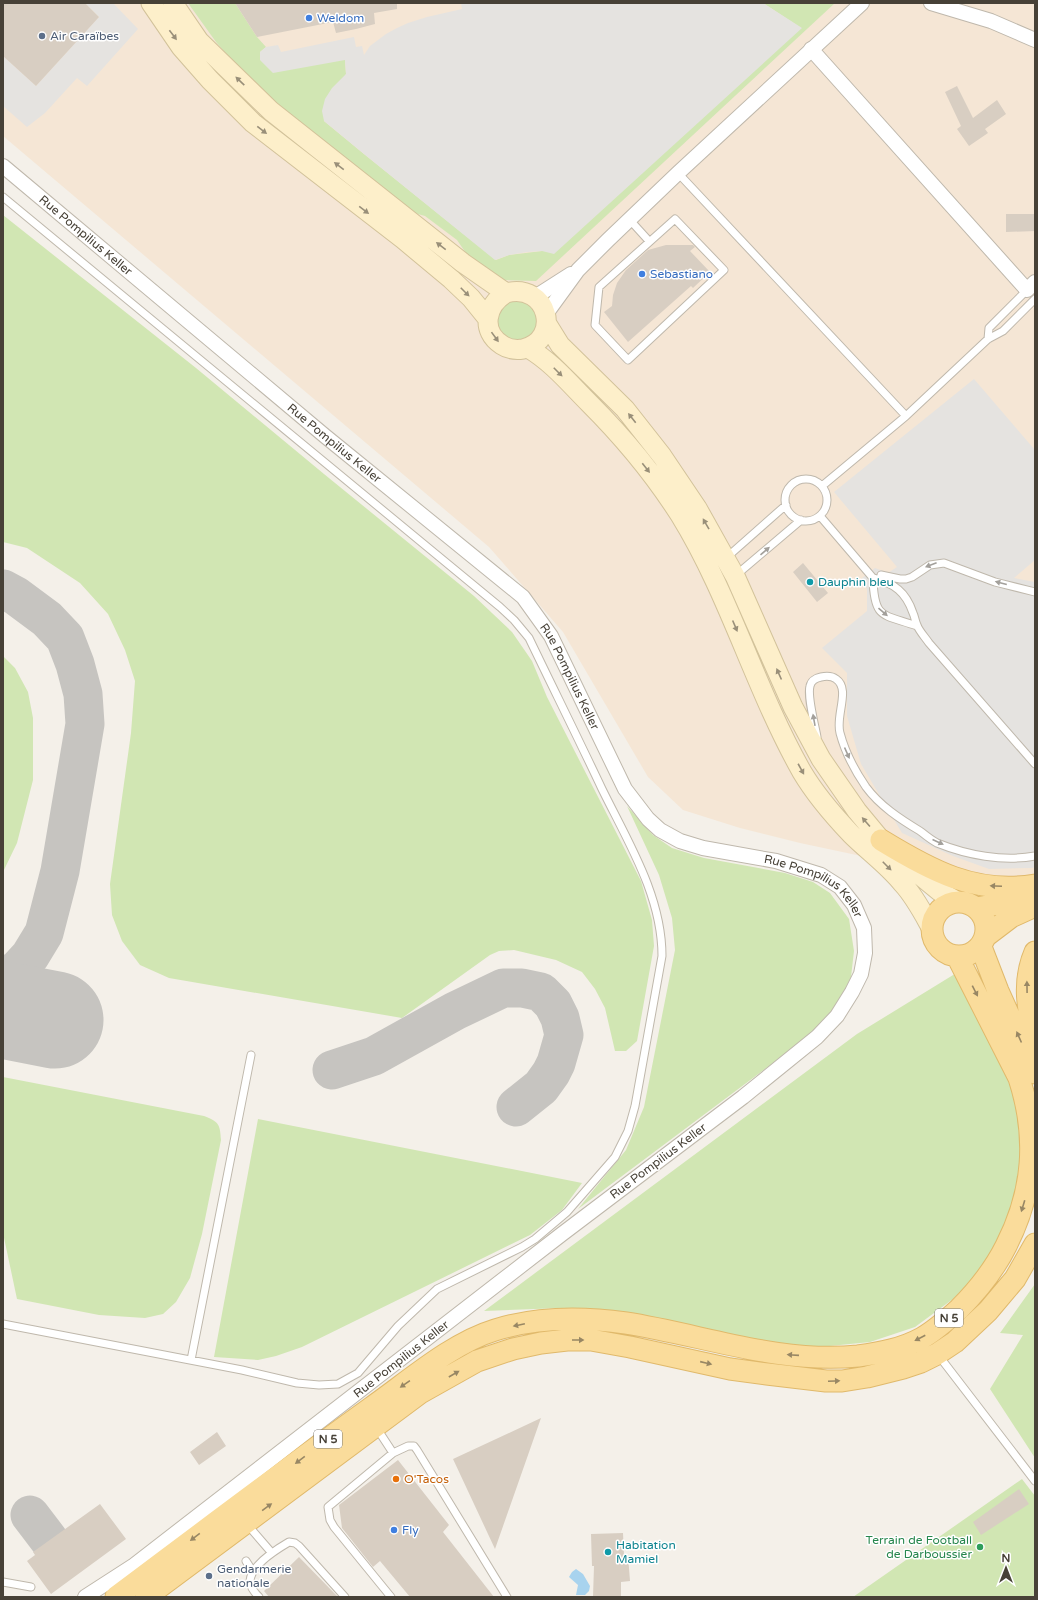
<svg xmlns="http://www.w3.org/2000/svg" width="1038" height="1600" font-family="'Varela Round',sans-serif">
	<rect width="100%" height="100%" fill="#f4f0e9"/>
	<path fill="#f5e6d5" d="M3,3H1035V875L1004,881L960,877L800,843L740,828L683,810L648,777L563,632L489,547L3,136Z"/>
	<path fill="#d1e6b3" d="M188,3H235L257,37L266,47L260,52L345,60L346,74L324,121L364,154L496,260L509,255L542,251L801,28L763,3H835L536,281L504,280L468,256L457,240L425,216L407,211L255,87L216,42Z
		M3,215L196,368L324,474L474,596L512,632L532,661L547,697L641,881L652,920L654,946L637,1041L626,1051H615L605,1008L595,989L582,972L556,960L514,950L499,951L490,955L402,1018L169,978L140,965L122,941L112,915L110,884L131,733L135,681L125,650L108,614L80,583L27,548L3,542Z
		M520,297L538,311L537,334L517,344L497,334C495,305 494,307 520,297Z
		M3,656L15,668L28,692L33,718V780L17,843L3,872Z
		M627,806L653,835L672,848L704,858L785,873L813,882L830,893L849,919L854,951L851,977L841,1000L821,1027L578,1209L626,1150L644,1107L675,950L672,918L659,875Z
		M958,972L1016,1092L1023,1161L1015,1210L991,1260L953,1299L915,1327L870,1342L810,1348L562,1308L484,1311L857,1034Z
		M3,1077L204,1116C219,1122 220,1124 221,1140L202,1234L190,1278L176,1302L163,1314L145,1318L99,1315L17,1299L3,1233Z
		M258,1119L577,1182L582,1183L562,1210L530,1235L302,1347L276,1356L258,1360L214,1357Z
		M1035,1284V1458L990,1389L1023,1335L1000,1333Z
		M1022,1479L1035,1496V1597H853Z"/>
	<path fill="#e5e3e0" d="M85,3H113L138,29L87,86L77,78L45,113L27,127L3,106V56L36,86L99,17Z
		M461,3H763L802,28L554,254L542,251L527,252L509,255L495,260L364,154L324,121L322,111L325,99L332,88L346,74L345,60L273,73L260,60V52L266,47L278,45L281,52L354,37L356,47L362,46L364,55L370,46L386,34L397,28L408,23L427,17L462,9Z
		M974,379L1035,450V560L1014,578L1035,582V867L1032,868L989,869L953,856L902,833L861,764L847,716V673L822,648L867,611V589L861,579L875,568L888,573L897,567L834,492Z"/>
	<path fill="#a8d3ee" d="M576,1569L583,1574L590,1586L589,1591L585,1595H576L578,1585L569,1577L572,1572Z"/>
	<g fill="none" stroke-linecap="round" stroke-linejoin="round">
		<path stroke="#c6c4c0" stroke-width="39" d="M3,589L16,596L47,619L65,638L75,664L83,694L85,724L60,871L44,933L30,956L18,969L3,979
			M332,1070L374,1056L455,1011L503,988H522L541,992L553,1004L560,1018L564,1035L556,1063L551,1073L541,1087L516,1107
			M30,1515L49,1540"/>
		<path stroke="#c6c4c0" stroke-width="97" d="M3,1010L55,1020"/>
	</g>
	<path fill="#d8cec2" d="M3,3H85L99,17L36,86L3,56Z
		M235,3H397V9L374,13L375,24L356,29L336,33L333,22L257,37Z
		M957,86L973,118L997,100L1006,114L985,129L988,133L969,146L957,129L961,126L945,92Z
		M1006,214H1035V231L1006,232Z
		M666,245H693L695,247L690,251L710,272L693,288L691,286L628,342L604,312L612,306L613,295L617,283L626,270L648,250Z
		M803,563L828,593L817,602L793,572Z
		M541,1418L495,1549L453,1459Z
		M217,1432L226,1446L199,1465L190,1452Z
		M398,1460L449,1525L443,1532L494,1597H410L380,1561L373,1567L342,1528L339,1505Z
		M1019,1489L1029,1504L981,1535L973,1522Z
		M100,1504L126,1539L51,1594L27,1561L35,1555L33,1552Z
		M623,1533L624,1555H628L630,1581L621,1582V1597H593L594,1566H592L591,1534Z
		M299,1557L338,1597H269L264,1591Z"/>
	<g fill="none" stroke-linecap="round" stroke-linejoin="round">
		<g stroke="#bfb8ac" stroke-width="9">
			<path id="service" d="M678,173L906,416
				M3,197L500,607L514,620L529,638C553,688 578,738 602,789C628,842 662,896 662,956L635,1106L628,1131L615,1157L567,1212L535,1239L522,1247L437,1289L398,1326L358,1373L338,1384L319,1385L297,1383L242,1370L3,1324
				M629,219L649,241
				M675,219L724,270L628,360L595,325L599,287Z
				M988,339L989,328L1027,290
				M785 500a21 21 0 1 1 42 0a21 21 0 1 1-42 0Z
				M822,486L906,416L988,339L1003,331L1035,299
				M820,516L873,578C894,583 906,592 913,613C915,617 915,621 917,625C919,631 925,637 929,643L1035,764
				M726,558L786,505
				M881,575L900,579H906L912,577L930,565L944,563L995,582L1035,592
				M735,576L801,520
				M873,578C874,620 883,614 917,626
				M817,737C815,725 807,697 810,686C811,681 816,678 821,677C826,676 832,676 836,679C851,689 835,716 840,733C845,752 855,771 866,787C880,806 900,819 920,831C925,835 931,840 937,843C967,855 1003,862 1035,856
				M939,1356L1035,1481
				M191,1360L251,1055
				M376,1427L393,1453L408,1446H414L417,1450L507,1597
				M246,1523L271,1552
				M246,1561L253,1572
				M3,1582L31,1587
				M259,1597C255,1593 250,1587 250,1581C251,1565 277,1549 289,1542L295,1543L299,1546L345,1597
				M391,1597L334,1527L330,1520L328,1507L393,1453"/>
		</g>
		<g stroke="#bfb8ac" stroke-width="16">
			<g id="minor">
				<path d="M931,3L991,21L1035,40"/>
				<path d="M811,49L1027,290L1035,282"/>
				<path id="s1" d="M3,166L325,436L523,597L551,636L625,789L648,819L660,830L680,841L703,848L776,861L821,875L840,887L854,905L864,928L865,953L861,974L852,992L837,1016L817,1037L743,1097L562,1234L133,1566L85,1597"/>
				<path d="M535,297L571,274"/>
				<path d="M546,314L578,270L608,240L678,173L862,3"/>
			</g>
		</g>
		<g stroke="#d2c29a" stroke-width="21">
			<path id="secondary" d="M151,3L181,47L210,80L253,123L403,239L451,279L471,298L488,319
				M173,3L199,41L271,111L463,263L506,293C549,282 562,340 523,349C516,350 508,349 502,345C480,331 486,305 506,293
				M547,324L560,345L625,409L662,456L697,508L735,576L793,707L821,759L857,811L881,840L911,868L939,891L958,902
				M528,348C552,362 570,384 589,403C623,437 654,474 680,515C730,596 755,689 802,772C815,794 833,815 851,834C868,851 888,865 903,884C915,897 923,913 932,929"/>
		</g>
		<g stroke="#e0b96b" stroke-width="23">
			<path id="primary" d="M881,840C930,870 975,895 1035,885
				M932 929a27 27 0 1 1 54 0a27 27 0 1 1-54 0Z
				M977,908L1013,901L1035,894
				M986,936L1011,917L1035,906
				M981,947L998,991L1035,1073
				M1035,952C1022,982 1028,1010 1035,1040
				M116,1597C201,1533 286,1469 372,1407C409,1381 452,1343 495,1330C536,1317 584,1317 626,1323C703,1335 779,1364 858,1356C880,1353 902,1349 922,1338C936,1330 947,1320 959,1309C978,1290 994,1270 1006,1246C1034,1191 1038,1137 1019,1078L957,956
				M146,1597L420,1393L477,1361L513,1349L541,1343L567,1340H591L630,1347L730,1369L767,1374L826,1381H842L867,1377L903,1368L921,1362L937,1354L955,1342L988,1311L1015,1279L1035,1244"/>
		</g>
		<use href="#service" stroke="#fff" stroke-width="7"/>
		<use href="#minor" stroke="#fff" stroke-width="14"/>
		<use href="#secondary" stroke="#fdefca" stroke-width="19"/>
		<use href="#primary" stroke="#fadc9b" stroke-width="21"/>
	</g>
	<defs><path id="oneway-solid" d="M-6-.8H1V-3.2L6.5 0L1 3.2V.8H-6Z"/></defs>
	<g fill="#998f79">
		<use href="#oneway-solid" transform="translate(173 35) rotate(53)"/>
		<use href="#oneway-solid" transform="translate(240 81) rotate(-136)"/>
		<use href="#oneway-solid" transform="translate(262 130) rotate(38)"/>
		<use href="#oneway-solid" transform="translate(339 166) rotate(-143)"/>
		<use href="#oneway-solid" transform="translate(364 210) rotate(37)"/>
		<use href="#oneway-solid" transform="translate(441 246) rotate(-142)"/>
		<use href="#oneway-solid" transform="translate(465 292) rotate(45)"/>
		<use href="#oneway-solid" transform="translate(495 337) rotate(54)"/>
		<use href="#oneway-solid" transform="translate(558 372) rotate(45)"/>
		<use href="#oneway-solid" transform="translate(632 418) rotate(-128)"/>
		<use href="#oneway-solid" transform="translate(646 468) rotate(52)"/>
		<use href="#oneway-solid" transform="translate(706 524) rotate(-120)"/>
		<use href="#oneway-solid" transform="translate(735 626) rotate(67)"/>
		<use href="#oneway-solid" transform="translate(779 674) rotate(-114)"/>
		<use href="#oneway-solid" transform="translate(801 769) rotate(61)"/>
		<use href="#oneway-solid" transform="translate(866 822) rotate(-131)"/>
		<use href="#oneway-solid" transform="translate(887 866) rotate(45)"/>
	</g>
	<g fill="#a3a09b">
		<use href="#oneway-solid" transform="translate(765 551) rotate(-41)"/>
		<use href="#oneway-solid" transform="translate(931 565) rotate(159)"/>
		<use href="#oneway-solid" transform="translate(1001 583) rotate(-165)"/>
		<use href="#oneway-solid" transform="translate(883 612) rotate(41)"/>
		<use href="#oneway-solid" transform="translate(814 720) rotate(-100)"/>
		<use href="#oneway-solid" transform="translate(847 753) rotate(66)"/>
		<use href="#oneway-solid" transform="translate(938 842) rotate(24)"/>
	</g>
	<g fill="#988764">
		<use href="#oneway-solid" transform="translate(996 886) rotate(-177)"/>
		<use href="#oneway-solid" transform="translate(1027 987) rotate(-91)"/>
		<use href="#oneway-solid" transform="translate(975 991) rotate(63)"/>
		<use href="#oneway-solid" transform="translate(1019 1037) rotate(-114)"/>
		<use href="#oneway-solid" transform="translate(1023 1206) rotate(107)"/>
		<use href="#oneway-solid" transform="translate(519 1325) rotate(168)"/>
		<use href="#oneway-solid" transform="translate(920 1338) rotate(152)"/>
		<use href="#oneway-solid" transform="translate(578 1340)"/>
		<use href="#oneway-solid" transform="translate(793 1355) rotate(-176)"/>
		<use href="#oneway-solid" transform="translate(706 1363) rotate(13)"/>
		<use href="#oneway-solid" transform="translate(454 1374) rotate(-30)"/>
		<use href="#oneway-solid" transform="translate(834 1381) rotate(-2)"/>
		<use href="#oneway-solid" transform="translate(405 1384) rotate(145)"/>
		<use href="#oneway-solid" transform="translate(300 1460) rotate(143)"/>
		<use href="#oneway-solid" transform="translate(267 1507) rotate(-36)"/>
		<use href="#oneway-solid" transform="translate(195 1537) rotate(143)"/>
	</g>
	<g fill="#3f7fe0" stroke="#fff" stroke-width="1.5">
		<circle cx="309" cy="18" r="4"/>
		<circle cx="642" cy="274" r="4"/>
		<circle cx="394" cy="1530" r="4"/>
	</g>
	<g fill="#5c6f8a" stroke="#fff" stroke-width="1.5">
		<circle cx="42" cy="36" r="4"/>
		<circle cx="209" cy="1576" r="4"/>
	</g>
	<g fill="#0f9aa8" stroke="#fff" stroke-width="1.5">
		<circle cx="810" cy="582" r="4"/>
		<circle cx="608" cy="1552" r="4"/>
	</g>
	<circle fill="#e8710a" stroke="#fff" stroke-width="1.5" cx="396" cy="1479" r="4"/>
	<circle fill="#2e9e5b" stroke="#fff" stroke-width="1.5" cx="980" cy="1547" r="4"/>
	<g text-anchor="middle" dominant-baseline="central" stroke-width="3" stroke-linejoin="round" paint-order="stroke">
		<g fill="#fff" stroke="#7e7a73" stroke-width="1">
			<rect x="935" y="1309" width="28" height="18" rx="3"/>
			<rect x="314" y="1430" width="28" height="18" rx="3"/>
		</g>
		<g font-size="11" font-weight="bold" fill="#474137">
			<text x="949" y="1318">N 5</text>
			<text x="328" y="1439">N 5</text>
		</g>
		<g font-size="12" fill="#366cbe" stroke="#fff" text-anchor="start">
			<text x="317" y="18">Weldom</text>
			<text x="650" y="274">Sebastiano</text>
			<text x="402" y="1530">Fly</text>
		</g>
		<g font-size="12" fill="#4e5e75" stroke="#fff" text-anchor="start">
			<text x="50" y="36">Air Caraïbes</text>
			<text x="217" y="1569">Gendarmerie<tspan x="217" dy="14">nationale</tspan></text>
		</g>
		<g font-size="12" fill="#474137" stroke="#fff">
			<text stroke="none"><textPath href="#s1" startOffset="108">Rue Pompilius Keller</textPath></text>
			<text stroke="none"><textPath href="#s1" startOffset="432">Rue Pompilius Keller</textPath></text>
			<text stroke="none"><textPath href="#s1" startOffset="768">Rue Pompilius Keller</textPath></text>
			<text stroke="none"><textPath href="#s1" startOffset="1115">Rue Pompilius Keller</textPath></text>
			<text transform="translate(658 1161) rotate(-37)">Rue Pompilius Keller</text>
			<text transform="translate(401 1359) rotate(-38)">Rue Pompilius Keller</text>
		</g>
		<g font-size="12" fill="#0d838f" stroke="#fff" text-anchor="start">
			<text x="818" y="582">Dauphin bleu</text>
			<text x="616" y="1545">Habitation<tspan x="616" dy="14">Mamiel</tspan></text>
		</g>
		<g font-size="12" fill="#c56008" stroke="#fff" text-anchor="start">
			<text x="404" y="1479">O'Tacos</text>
		</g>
		<g font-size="12" fill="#27864d" stroke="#fff" text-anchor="end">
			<text x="972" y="1540">Terrain de Football<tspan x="972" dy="14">de Darboussier</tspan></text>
		</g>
	</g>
	<rect width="1038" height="1600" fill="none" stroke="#474137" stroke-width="8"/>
	<g transform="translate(1006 1568)" stroke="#ffffff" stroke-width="3" paint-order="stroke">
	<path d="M0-3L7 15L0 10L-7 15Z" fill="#474137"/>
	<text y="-6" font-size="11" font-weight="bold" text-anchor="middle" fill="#474137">N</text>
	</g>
</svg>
